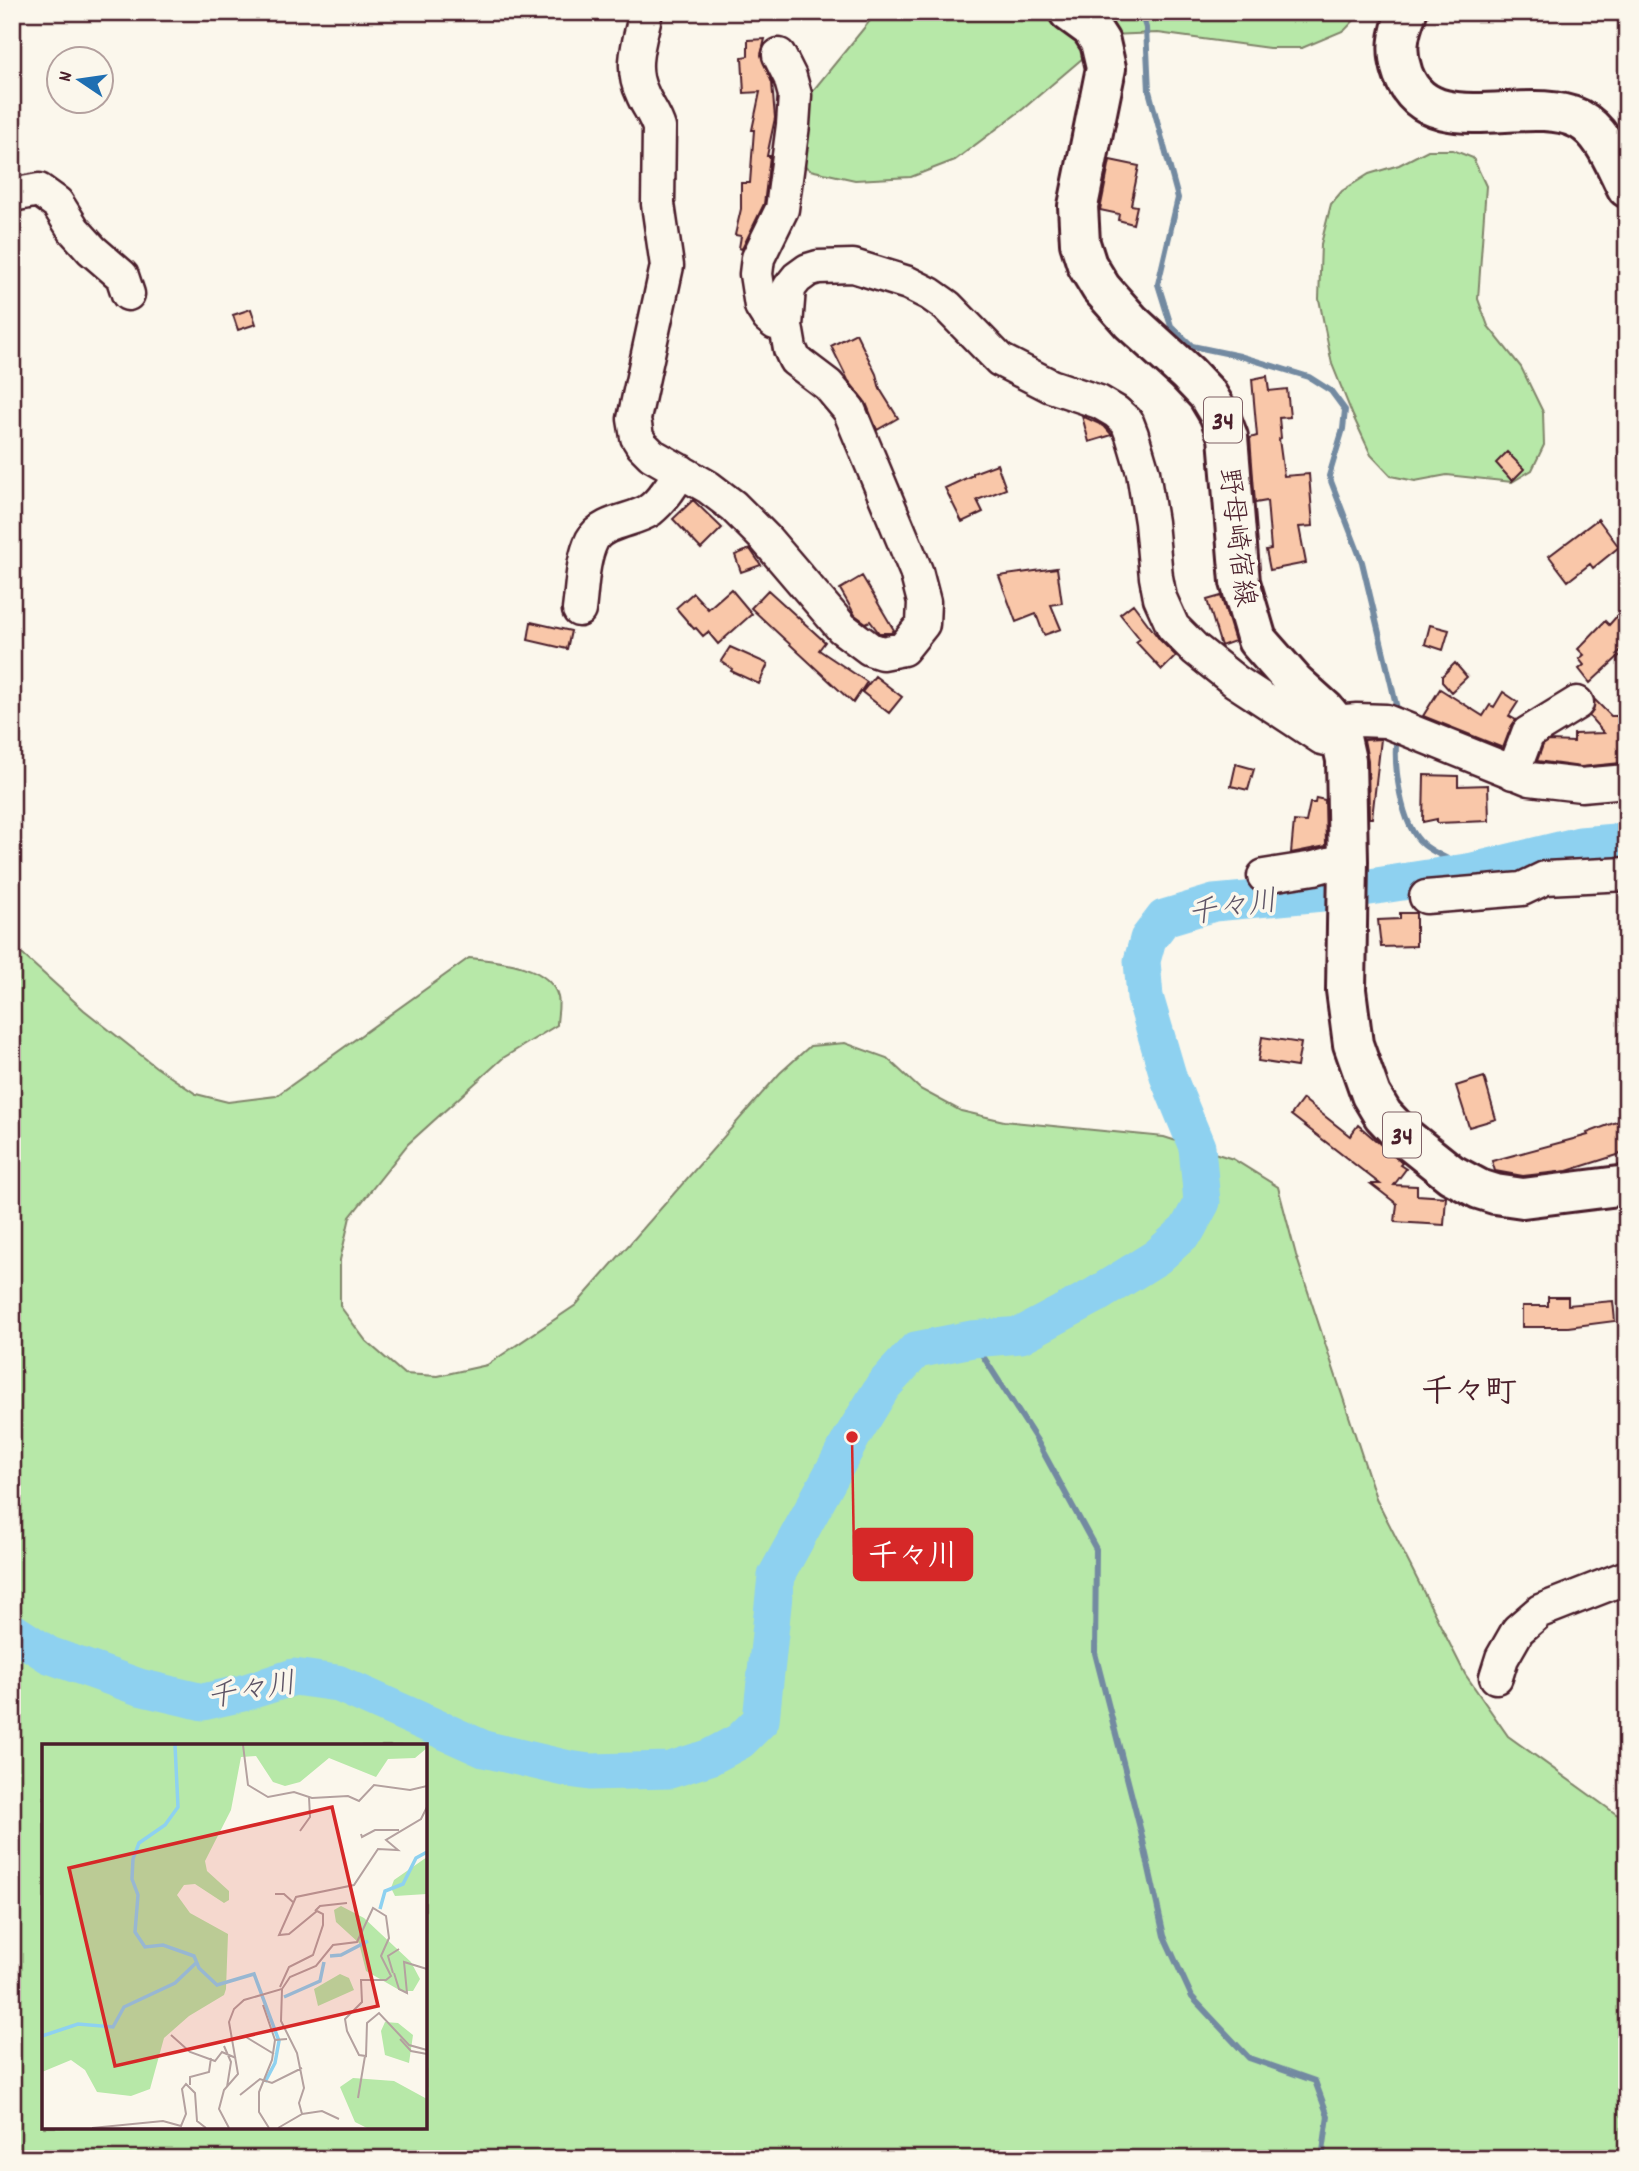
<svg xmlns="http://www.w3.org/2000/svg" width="1639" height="2171" font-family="Dekko,'Klee One',sans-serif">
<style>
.green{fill:#b7e8a8;stroke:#80846a;stroke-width:2;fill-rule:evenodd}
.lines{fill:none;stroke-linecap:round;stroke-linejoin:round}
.stream{stroke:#738aa1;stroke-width:6}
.river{stroke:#8ed1f0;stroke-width:37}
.building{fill:#f9c7a9;stroke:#4a1f2b;stroke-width:2}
.minor-casing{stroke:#4a1f2b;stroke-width:37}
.major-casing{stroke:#4a1f2b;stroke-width:44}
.minor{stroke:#fbf7ec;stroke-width:32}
.major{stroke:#fbf7ec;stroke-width:38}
.labels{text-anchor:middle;stroke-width:7;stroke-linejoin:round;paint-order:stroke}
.shield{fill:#fbf7ec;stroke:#7f6065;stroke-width:2}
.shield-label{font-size:26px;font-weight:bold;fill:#4a1f2b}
.street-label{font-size:28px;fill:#4a1f2b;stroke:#fbf7ec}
.water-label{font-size:30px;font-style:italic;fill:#5e5466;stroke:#fbf7ec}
.quarter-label{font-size:32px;font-weight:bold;fill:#4a1f2b;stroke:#fbf7ec}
.inset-river{fill:none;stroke:#8ed1f0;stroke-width:3.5}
.inset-road{fill:none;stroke:#b4a19f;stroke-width:2}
.view{fill:#d62828;fill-opacity:0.15;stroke:#d62828;stroke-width:3.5}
.inset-edge{fill:none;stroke:#4a1f2b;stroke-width:3.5}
.leader{fill:none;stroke:#d62828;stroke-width:2.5}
.callout-dot{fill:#d62828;stroke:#fbf7ec;stroke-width:2.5}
.callout{fill:#d62828;stroke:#d62828;stroke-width:2.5}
.callout-label{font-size:30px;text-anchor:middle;font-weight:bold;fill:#fff}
</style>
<rect width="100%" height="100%" fill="#fbf7ec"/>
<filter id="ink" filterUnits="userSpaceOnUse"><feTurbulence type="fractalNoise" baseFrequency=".0143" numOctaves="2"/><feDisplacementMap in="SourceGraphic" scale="14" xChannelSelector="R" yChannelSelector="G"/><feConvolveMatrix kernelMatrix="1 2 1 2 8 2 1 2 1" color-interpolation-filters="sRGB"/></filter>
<g filter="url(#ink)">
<path class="green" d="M877,12H1362L1345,30L1302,48H1269L1158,33L1110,35L1023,109L955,160L911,177L855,180L810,170L794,157L793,115Z
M1428,150H1453L1473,158L1486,186L1478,299L1488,326L1521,367L1543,412L1544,445L1532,470L1512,482L1447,475L1415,481L1391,476L1371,455L1353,416L1332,364L1319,299L1321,244L1331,204L1342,191L1369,174L1399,165Z
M12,945L84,1010L156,1067L196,1094L228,1102L276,1096L469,958C497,961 549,964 558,997C560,1005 557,1017 557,1025L503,1058L408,1144L350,1217L340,1260V1306L366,1341L404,1374L438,1376L487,1365L576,1305L780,1073L810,1046L845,1043L887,1058L920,1089L961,1111L1004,1121L1164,1137L1233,1159L1278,1187L1296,1255L1376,1498L1465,1674L1508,1736L1616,1814L1627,1819V2159H12ZM44,1746H425V2127H44Z"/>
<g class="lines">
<path class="stream" d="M1141,12L1146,28L1149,91L1178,198L1158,284L1171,326L1192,346L1240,356L1309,377L1331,391L1345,410L1343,429L1329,476L1362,562L1399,717
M1397,734C1393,763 1400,826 1424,845C1438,856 1458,863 1473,871
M972,1339L1036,1439L1096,1549L1095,1653L1141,1832L1164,1936L1192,1997L1249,2058L1315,2081L1328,2116L1322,2159"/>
<path class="river" d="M12,1631L49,1655L139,1687L203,1702L243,1693L294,1677L337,1683L484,1749L569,1769L590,1772L670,1770L710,1757L740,1741L761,1720L776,1576L852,1437L883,1386L916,1350L972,1339L1021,1335L1096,1295L1157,1257L1187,1230L1202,1202L1197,1147L1169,1079L1145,997L1142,961L1148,939L1164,918L1214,903L1344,891L1473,871L1580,845L1627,841"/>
</g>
<path class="building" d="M765,39L761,55L772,83L775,118L767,156H770L764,204L742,249L739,248L741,236L735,235L741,209V183H750L754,130H752L760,92L744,93L742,57L748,56V40Z
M1110,160L1139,166L1131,205L1137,206L1133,224L1118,220L1119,214L1100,210Z
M251,309L256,324L238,330L233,315Z
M856,333L876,374L880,389L898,418L877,430L866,403L848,380L831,346Z
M1267,376L1269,391L1287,389L1290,417L1279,418L1281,438L1279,439L1284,476L1309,474L1313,526L1299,527L1306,563L1270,570L1266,550L1271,549L1267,501L1255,503L1250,438L1257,436L1252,379Z
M1082,416L1104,426L1112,435L1089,442Z
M1507,452L1524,469L1512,481L1496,463Z
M997,464L1006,489L977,500L983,512L962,522L945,488L973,475V473Z
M693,500L722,528L701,549L673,519Z
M1598,519L1619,547L1593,568L1590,564L1568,581L1549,556Z
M750,549L761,565L741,572L735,555Z
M1057,568L1062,603L1051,605L1061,629L1044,635L1036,614L1016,622L999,576Z
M862,576L894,630L891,633H879L870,621L866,623L855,615L840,589Z
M731,589L752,614L718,644L708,632L703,636L696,628L694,629L676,608L693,593L708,609Z
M768,590L825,642L819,650L867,682L853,703L751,608Z
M1221,596L1235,641L1221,646L1207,600Z
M1133,604L1160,640L1176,656L1162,670L1136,642L1140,639L1120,614Z
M1617,616L1627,625V644L1617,654L1619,656L1590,683L1579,669L1584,665L1579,659L1584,655L1578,649L1605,621L1609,625Z
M531,622L571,631L567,649L528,640Z
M1430,625L1449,630L1443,650L1425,644Z
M730,647L768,664L759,684L731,671L732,669L721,661Z
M1455,663L1467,677L1451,692L1442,682V676Z
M875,676L902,697L889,713L862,692Z
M1440,689L1483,716L1490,705L1494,707L1503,692L1518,702L1509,716L1516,720L1511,727L1503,748L1423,716Z
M1594,699L1611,716H1627V758H1620L1621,763L1581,767L1537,761L1543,745L1549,741L1574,742V734L1604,733L1589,716L1593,711Z
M1381,739L1372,818H1369L1368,760L1364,740Z
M1236,764L1254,769L1248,790L1231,786Z
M1424,775L1458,776V786L1488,785L1489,821L1437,823V819L1423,822Z
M1316,798L1325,800L1326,846L1291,853L1294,821L1306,822L1310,803H1315Z
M1400,913H1416V946L1381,947L1378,920L1400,919Z
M1262,1037L1301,1043L1297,1067L1258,1061Z
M1484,1077L1496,1119L1469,1127L1456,1086Z
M1303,1099L1350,1136L1358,1125L1402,1163L1400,1165L1406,1169L1394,1185L1417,1186V1195L1446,1197L1444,1225L1395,1222L1397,1204L1371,1184H1380L1291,1115Z
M1627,1118V1152L1567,1171L1523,1176L1495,1171L1492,1161L1588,1135L1587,1133Z
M1548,1297H1568V1305L1613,1301L1615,1321L1568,1327H1522V1306H1548Z"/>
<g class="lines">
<defs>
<path id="minor" d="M646,12C640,40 629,67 642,93C647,106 655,114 659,128L658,204L667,266L634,419L637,437L642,445L652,455L708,487L733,506L765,538L842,628L870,649L882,653L903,649L923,624L924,602L916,571L849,410L828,385L795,360L790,349L786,326L789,288L797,278L808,270L818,267L853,266L908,283L930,294L947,306L1000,360L1051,386L1099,402L1116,412L1127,422L1132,435L1143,472L1151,522L1156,577L1160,598L1173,627L1195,649L1235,681L1322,738L1342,742
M779,55L790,77L795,95L793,125L782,209L758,258L756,274L761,306L768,317L775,323L786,326
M12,195L39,190L57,203L74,230L92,250L122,276L128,294
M579,610C582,588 582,560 592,540C602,521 634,521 650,510C663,500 672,485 681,471
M1335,722L1357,720L1386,721L1530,779L1581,785L1627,781
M1513,773L1528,733L1577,703
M1264,876L1314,868L1348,859
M1426,897L1522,889L1545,878L1627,874
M1496,1677L1502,1658L1518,1630L1540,1611L1627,1577"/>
<path id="major" d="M1069,12L1091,28L1100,42L1106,68L1078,206L1080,243L1087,265L1101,288L1131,322L1187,373L1207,394L1219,414L1228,437L1240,582L1257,640L1294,682L1325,710L1335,722L1342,742L1346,760L1348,861L1346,990L1353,1044L1371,1095L1383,1115L1401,1134L1451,1174L1479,1189L1495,1194L1523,1198L1627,1185
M1407,12C1398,34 1395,52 1403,74C1430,144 1527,93 1579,119C1604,132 1615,165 1627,188"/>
</defs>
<use href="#minor" class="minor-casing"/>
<use href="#major" class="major-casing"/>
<use href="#minor" class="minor"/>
<use href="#major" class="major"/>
</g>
</g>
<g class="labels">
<g class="shield">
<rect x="1204" y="397.5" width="38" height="45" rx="5"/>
<rect x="1383" y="1112.5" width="38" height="45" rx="5"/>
</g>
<g class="shield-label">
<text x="1223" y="429">34</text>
<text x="1402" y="1144">34</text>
</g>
<g class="street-label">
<text transform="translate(1239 537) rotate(83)" y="10">野母崎宿線</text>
</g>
<g class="water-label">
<text transform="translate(1232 906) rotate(-9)" y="10">千々川</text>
<text transform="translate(251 1689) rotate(-10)" y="10">千々川</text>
</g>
<g class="quarter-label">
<text x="1469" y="1401">千々町</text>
</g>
</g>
<g transform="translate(42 1744)">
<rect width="385" height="385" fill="#fbf7ec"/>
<path d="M0,1H385V4L373,14L346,15L334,33L287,14L258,38L243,42L231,38L214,12L199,13L189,66L163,117L165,127L187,147V156L182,159L153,140L142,141L135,151L148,169L186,190L184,245L182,251L147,272L122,294L108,345L89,352L55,348L43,326L29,316L0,328ZM385,113V150L353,152L349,144L352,136ZM299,162L322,174L369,218L378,235L371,247H359L324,227L317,199L294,178L292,166ZM298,230L307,234L312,246L276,262L272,245ZM343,278L356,279L371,291L367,319L343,311L339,287ZM311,334L352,337L385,355V384H325L313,378L298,343Z" fill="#b7e8a8"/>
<path class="inset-river" d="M133,1L136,63L123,81L97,99L91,115L90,135L96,151L93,188L103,203L121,201L152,212L157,224L175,241L212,230L237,297L233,319L223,338M338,165L343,147L361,140L374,114L385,108M288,212L299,211L326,197M242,253L278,237L282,218M0,292L36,280L71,283L82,263L133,239L155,218"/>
<path class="inset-road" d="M201,1L206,41L226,53L252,48L270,54L306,52L317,57L332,41L368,46L385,42M258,87L268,73L267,53M319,90L320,93L333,86H357M233,150H242L252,159M273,167L278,162L305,159M351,229L346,212L357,205M352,229L357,245L365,249L362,218L385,225M238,243L247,223L271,211L281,181V170L275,167L247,190L237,191L254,153L312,141L336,105L356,106L344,96L379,75L385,63M221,261L233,296M129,291L148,308L173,317L180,308L194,314M204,293L232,310M358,295L369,307L385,310M182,302L189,318L185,343M148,341V333L167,328L169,314M198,351L218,335L230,339L260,324M316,354L323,312M260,370L280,367L297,375M50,384L121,377L139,382L144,370L140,345L144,340L153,349L155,377L164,384M187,384L177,365L182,346L196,330L187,278L192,265L202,256L240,245L248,233L274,222L291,201L315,198L331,164L344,172L347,194L339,212L349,232L344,236H319L320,258L303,275L305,287L317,311L324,312L325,279L337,269L367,301L385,306M227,384L217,368V348L230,316L233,296L245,295M236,384L260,370L257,359L262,344L255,309L239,277L240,245"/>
<path class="view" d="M290,63L336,262L73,322L27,124Z"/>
<rect width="385" height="385" class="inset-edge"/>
</g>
<path class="leader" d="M852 1437L854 1555"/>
<circle class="callout-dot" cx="852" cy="1437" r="7"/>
<rect class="callout" x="854" y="1529" width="118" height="51" rx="7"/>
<g class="callout-label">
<text x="913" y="1565">千々川</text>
</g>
<rect width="1639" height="2171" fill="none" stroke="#fbf7ec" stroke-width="42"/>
<rect x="21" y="21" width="1597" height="2129" fill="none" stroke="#4a1f2b" stroke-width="2.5" filter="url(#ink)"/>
<g transform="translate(80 80) rotate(283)"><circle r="33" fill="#fbf7ec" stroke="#b4a19f" stroke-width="2"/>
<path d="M0-5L12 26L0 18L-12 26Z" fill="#1f6fb2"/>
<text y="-10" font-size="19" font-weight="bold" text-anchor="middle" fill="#4a1f2b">N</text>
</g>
</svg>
